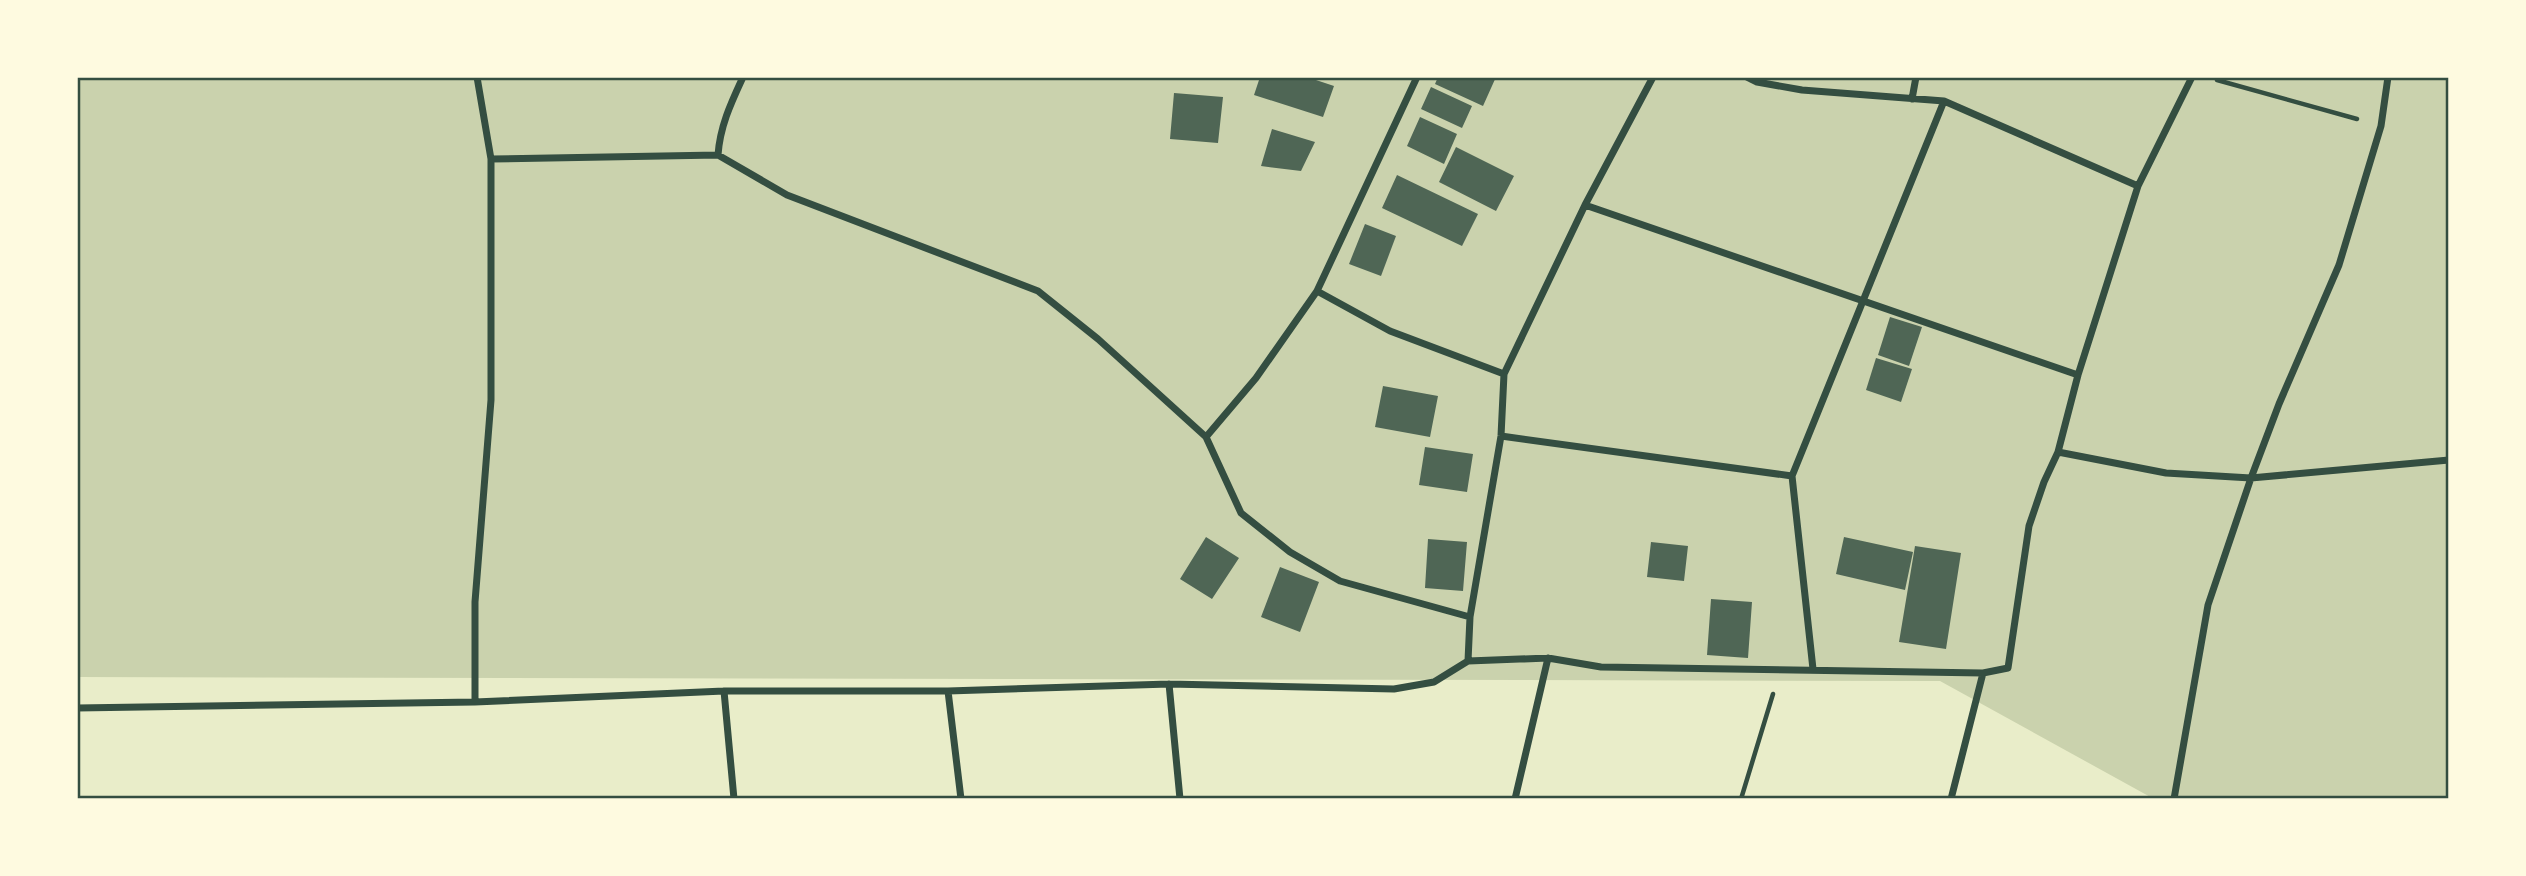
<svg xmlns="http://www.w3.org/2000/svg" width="2526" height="876" font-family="'Libre Baskerville',serif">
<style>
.green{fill:#cad2ad}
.building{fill:#4f6655}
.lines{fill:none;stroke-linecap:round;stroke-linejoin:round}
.path{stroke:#344e41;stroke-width:4.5}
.minor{stroke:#344e41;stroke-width:7}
.neatline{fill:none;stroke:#344e41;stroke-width:2.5}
</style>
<rect width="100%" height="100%" fill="#e9edc9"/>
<path class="green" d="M77,77H2449V799H2154L1940,681L77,677Z"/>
<path class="building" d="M1260,77H1307L1334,86L1323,117L1254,95Z
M1438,77H1496L1483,106L1435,84Z
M1431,87L1472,106L1462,128L1421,109Z
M1174,93L1223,97L1218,143L1170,139Z
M1420,117L1457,134L1444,164L1407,146Z
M1272,129L1315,142L1301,171L1261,166Z
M1456,147L1514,176L1496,211L1439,182Z
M1397,175L1478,214L1462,246L1382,208Z
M1365,224L1396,236L1381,276L1349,264Z
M1890,317L1922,327L1909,366L1878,355Z
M1876,358L1912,369L1901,402L1866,390Z
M1383,386L1438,396L1430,437L1375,427Z
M1425,447L1473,454L1467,492L1419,485Z
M1206,537L1239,558L1212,599L1180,579Z
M1844,537L1913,552L1905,590L1836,574Z
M1428,539L1467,542L1463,591L1425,588Z
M1651,542L1688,546L1684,581L1647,577Z
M1915,546L1961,553L1946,649L1899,642Z
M1280,567L1319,582L1300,632L1261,617Z
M1711,599L1752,602L1748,658L1707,655Z"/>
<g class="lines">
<path class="path" d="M2217,80L2357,119
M1741,799L1773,694"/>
<path class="minor" d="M1747,77L1757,82L1802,90L1944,101L2138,186
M1912,99L1916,77
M718,155C720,126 731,103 743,77
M491,159L718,155L787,195L1038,291L1098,339L1206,437L1241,513L1290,552L1340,581L1470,617
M1585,205L2078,375
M1317,291L1390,331L1504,374
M1501,436L1792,476
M1206,437L1256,378L1317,291L1417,77
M2058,452L2166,473L2251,478L2449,460
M1468,661L1470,617L1501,436L1504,374L1585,205L1653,77
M1813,669L1792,476L1944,101
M1169,684L1180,799
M724,691L734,799
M948,691L961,799
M475,702V602L491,400V159L477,77
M77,708L475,702L724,691H948L1169,684L1394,689L1434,682L1468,661L1548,658L1601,667L1983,673L2008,668L2029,526L2044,482L2058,452L2078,375L2138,186L2192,77
M1515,799L1548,658
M1951,799L1983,673
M2174,799L2208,605L2251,478L2279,404L2339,265L2381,126L2388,77"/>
</g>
<rect width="2526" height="876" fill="none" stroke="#fefae0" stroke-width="158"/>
<rect x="79" y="79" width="2368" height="718" class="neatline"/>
</svg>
